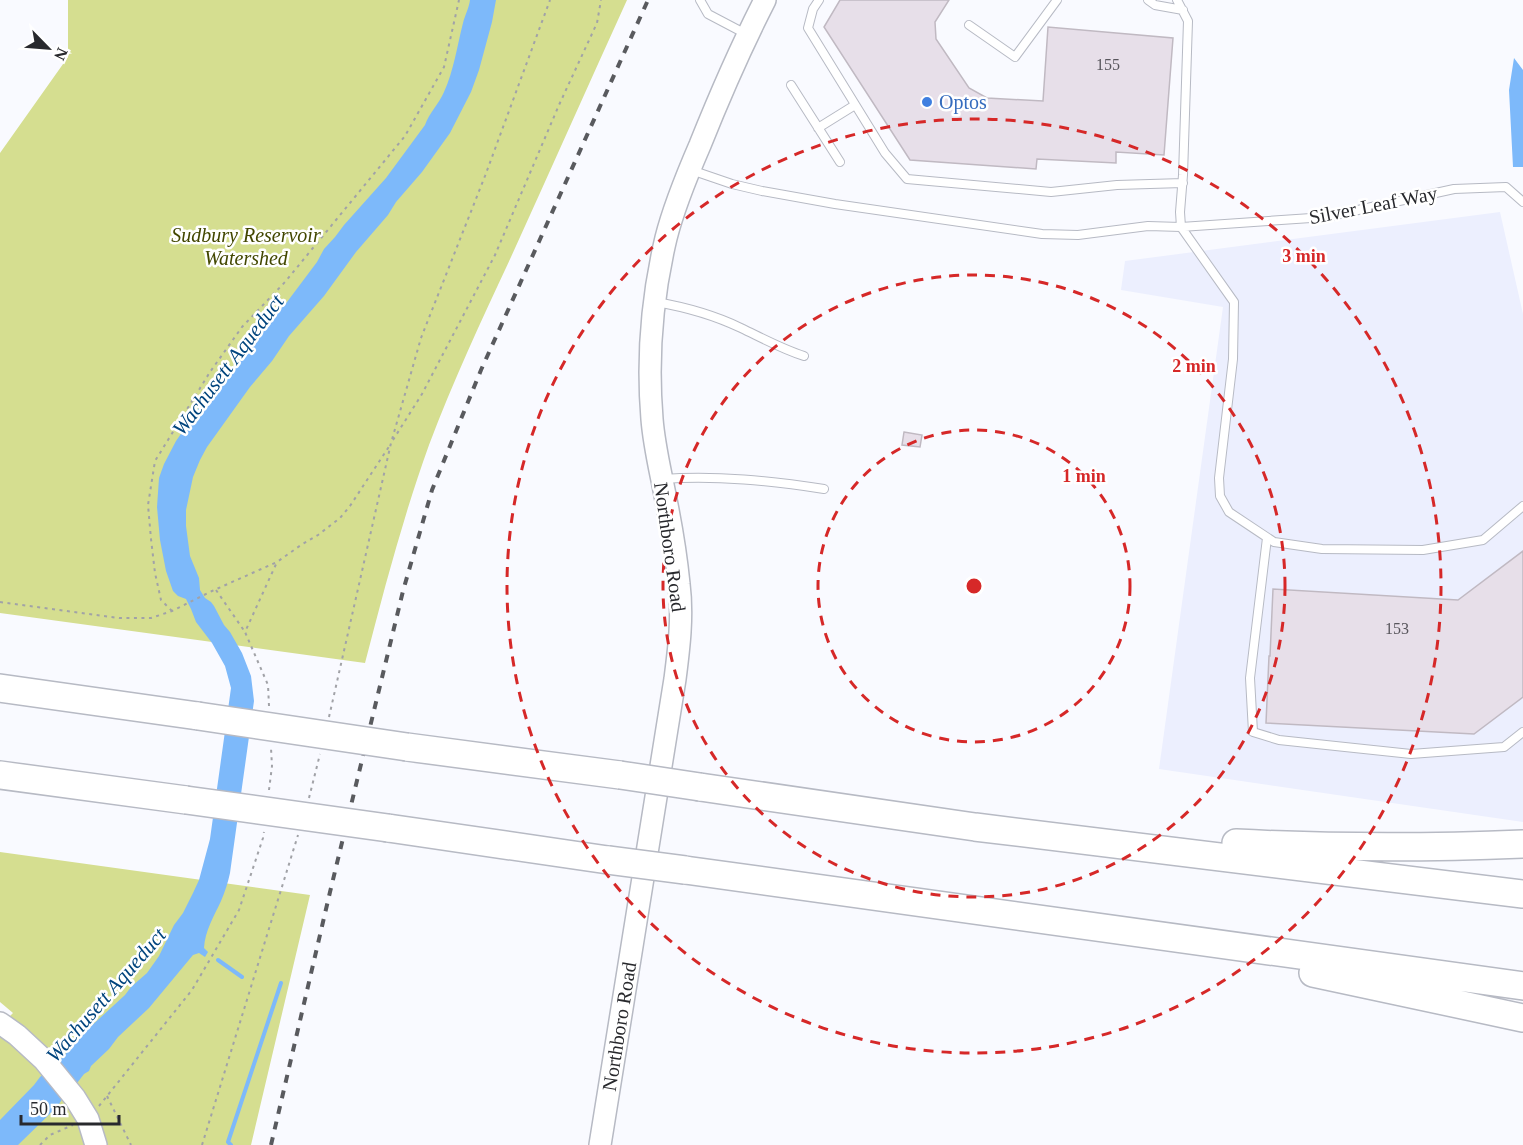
<svg xmlns="http://www.w3.org/2000/svg" width="1523" height="1145" font-family="Georgia,serif">
<style>
.built{fill:#eceffe}
.green{fill:#d5de90}
.water{fill:#7db9fa}
.lines{fill:none;stroke-linecap:round;stroke-linejoin:round}
.stream{stroke:#7db9fa;stroke-width:4}
.building{fill:#e7dfe9;stroke:#c0b9c2;stroke-width:1.5}
.service-casing{stroke:#b7bac4;stroke-width:10}
.secondary-casing{stroke:#b7bac4;stroke-width:24}
.motorway-casing{stroke:#b7bac4;stroke-width:30}
.path{stroke:#a1a2a7;stroke-width:2;stroke-dasharray:3 4.5;stroke-linecap:butt}
.service{stroke:#fff;stroke-width:8}
.secondary{stroke:#fff;stroke-width:21}
.motorway{stroke:#fff;stroke-width:27}
.rail{stroke:#595a5e;stroke-width:4;stroke-dasharray:8 8;stroke-linecap:butt}
.motorway-bridge-casing{stroke:#b7bac4;stroke-width:30;stroke-linecap:butt}
.motorway-bridge{stroke:#fff;stroke-width:27}
.ring{fill:none;stroke:#d62828;stroke-width:3;stroke-dasharray:10 8}
.shop-dot{fill:#3f7fe0;stroke:#fff;stroke-width:2}
.labels{text-anchor:middle;stroke-width:5;stroke-linejoin:round;paint-order:stroke}
.number-label{font-size:16px;fill:#58565c}
.shop-label{font-size:20px;fill:#366cbe;stroke:#fff;text-anchor:start}
.street-label{font-size:20px;fill:#28292d;stroke:#fff}
.park-label{font-size:20px;font-style:italic;fill:#424700;stroke:#fff}
.water-label{font-size:21px;font-style:italic;fill:#00447d;stroke:#fff}
.centre{fill:#d62828;stroke:#fff;stroke-width:3}
.ring-label{font-size:18px;text-anchor:middle;font-weight:bold;fill:#d62828;stroke:#fff;stroke-width:5;stroke-linejoin:round;paint-order:stroke}
</style>
<rect width="100%" height="100%" fill="#f9faff"/>
<path class="built" d="M1500,212L1523,314V822L1159,769L1223,307L1121,290L1125,261Z"/>
<path class="green" d="M68,0H627C588,86 550,171 511,257C482,319 453,381 429,445C403,517 384,590 365,663L0,613V153L68,57Z
M0,852L310,895L251,1145H0V1026L13,1013L0,1002Z"/>
<path class="water" d="M470,0H496L492,22L479,70L471,92L450,133L422,172L396,202L388,215L356,252L324,296L289,336L272,361L250,387L207,447L200,460L193,477L186,510V526L190,556L199,578L200,590L205,598L211,602L214,606L224,625L230,632L242,653L251,676L254,701L230,873C228,882 225,892 221,901C214,916 205,931 204,948L208,952L205,957L199,953L193,955L149,1008L118,1037L109,1049L91,1066L89,1071L84,1074L71,1091L63,1098L57,1107L18,1145H0V1120L34,1085L40,1077L57,1063L88,1029L125,995L131,987L147,973L159,956L174,925L183,913L193,893L199,880L210,839L231,688L225,666L212,643L196,622L191,609L186,599L178,596L173,591L166,571L160,540L157,507L159,478L164,464L176,441L207,396L249,351L276,313L287,302L317,262L324,249L335,237L344,225L386,178L425,125C429,113 439,104 444,92C454,70 457,46 463,23C465,15 469,8 470,0Z
M1514,58L1523,70V167H1513L1509,90Z"/>
<g class="lines">
<path class="stream" d="M218,960L242,977
M231,1145L228,1142L281,983"/>
</g>
<path class="building" d="M840,0H949L935,22L936,39L969,88L987,98L1043,101L1048,27L1173,38L1164,155L1116,152V163L1037,159L1036,169L910,160L824,27Z
M904,432L922,435L920,447L902,445Z
M1523,551V697L1474,734L1266,723L1269,656H1270L1273,589L1458,600Z"/>
<g class="lines">
<defs>
<path id="service" d="M700,0L708,14L746,34
M819,0L813,9L808,28L885,153L907,179L1051,192L1117,185L1183,183
M1148,0L1155,5L1183,10
M1177,0L1188,21L1183,175L1180,212L1181,227L1234,302L1233,359L1219,478L1220,496L1229,512L1274,542L1322,549L1423,550L1483,540L1523,506
M969,25L1015,57L1057,0
M791,85L840,162
M818,128L855,105
M691,170L732,184L762,191L835,204L1042,234L1078,235L1148,226L1181,227L1326,217L1454,189L1506,187L1523,202
M656,302C685,307 714,315 741,328C762,338 782,349 804,356
M663,479C717,475 771,481 824,489
M1267,538L1250,678L1253,732L1279,740L1411,754L1504,747L1523,732"/>
<g id="secondary">
<path d="M0,1023L17,1035L44,1060L75,1098L88,1119L96,1145"/>
<path id="s1" d="M600,1145L675,679C679,648 683,616 679,584C676,554 671,524 665,495C660,469 654,445 652,419C647,359 652,297 666,238C674,206 687,175 700,145C720,95 741,47 765,0"/>
</g>
<path id="motorway" d="M0,688L198,716
M407,747L620,775
M0,775L186,800
M700,787L975,827L1523,894
M388,828L608,860
M1236,843C1332,848 1427,848 1523,844
M685,870L1523,986
M1313,973L1523,1018"/>
</defs>
<use href="#service" class="service-casing"/>
<use href="#secondary" class="secondary-casing"/>
<use href="#motorway" class="motorway-casing"/>
<path class="path" d="M393,440L422,394L495,255L559,105L597,23L601,0
M216,590L245,632
M0,602L119,618H151L172,611L212,591L277,562L301,545L318,535L340,518L350,506L390,445
M172,611L161,600L155,573L151,539L148,505L155,461L210,372L242,327L285,282L405,136L444,67L459,0
M269,706L268,685L245,632L277,562
M329,717L391,443L421,338L485,176L550,0
M269,790L272,766L271,748
M309,798L320,754
M107,1096L131,1145
M99,1106L192,990L239,910L263,838L264,832
M40,1145L50,1135L73,1125
M202,1145L298,835"/>
<use href="#service" class="service"/>
<use href="#secondary" class="secondary"/>
<use href="#motorway" class="motorway"/>
<path class="rail" d="M271,1145L330,892L403,591L432,490L481,370L648,0"/>
<defs>
<path id="motorway-bridge" d="M198,716L407,747
M620,775L700,787
M186,800L388,828
M608,860L685,870"/>
</defs>
<use href="#motorway-bridge" class="motorway-bridge-casing"/>
<use href="#motorway-bridge" class="motorway-bridge"/>
</g>
<g class="ring">
<circle cx="974" cy="586" r="156"/>
<circle cx="974" cy="586" r="311"/>
<circle cx="974" cy="586" r="467"/>
</g>
<circle class="shop-dot" cx="927" cy="102" r="6"/>
<g class="labels">
<g class="number-label">
<text x="1108" y="70">155</text>
<text x="1397" y="634">153</text>
</g>
<g class="shop-label">
<text x="939" y="109">Optos</text>
</g>
<g class="street-label">
<text transform="translate(1373 205) rotate(-11)" y="7">Silver Leaf Way</text>
<text transform="translate(670 547) rotate(82)" y="7">Northboro Road</text>
<text dy="7" stroke="none"><textPath href="#s1" startOffset="120">Northboro Road</textPath></text>
</g>
<g class="park-label">
<text x="246" y="242">Sudbury Reservoir<tspan x="246" dy="23">Watershed</tspan></text>
</g>
<g class="water-label">
<text transform="translate(228 365) rotate(-53)" y="7">Wachusett Aqueduct</text>
<text transform="translate(106 995) rotate(-49)" y="7">Wachusett Aqueduct</text>
</g>
</g>
<circle cx="974" cy="586" r="9" class="centre"/>
<g class="ring-label">
<text x="1304" y="262">3 min</text>
<text x="1194" y="372">2 min</text>
<text x="1084" y="482">1 min</text>
</g>
<g transform="translate(48 48) rotate(115)" stroke="#ffffff" stroke-width="4.5" paint-order="stroke">
<path d="M0-4.5L10 22L0 15L-10 22Z" fill="#28292d"/>
<text y="-9" font-size="16" font-weight="bold" text-anchor="middle" fill="#28292d">N</text>
</g>
<path d="M21 1115v9h98v-9" fill="none" stroke="#28292d" stroke-width="3"/>
<text x="30" y="1115" font-size="18" fill="#28292d" stroke="#ffffff" stroke-width="4.5" paint-order="stroke">50 m</text>
</svg>
